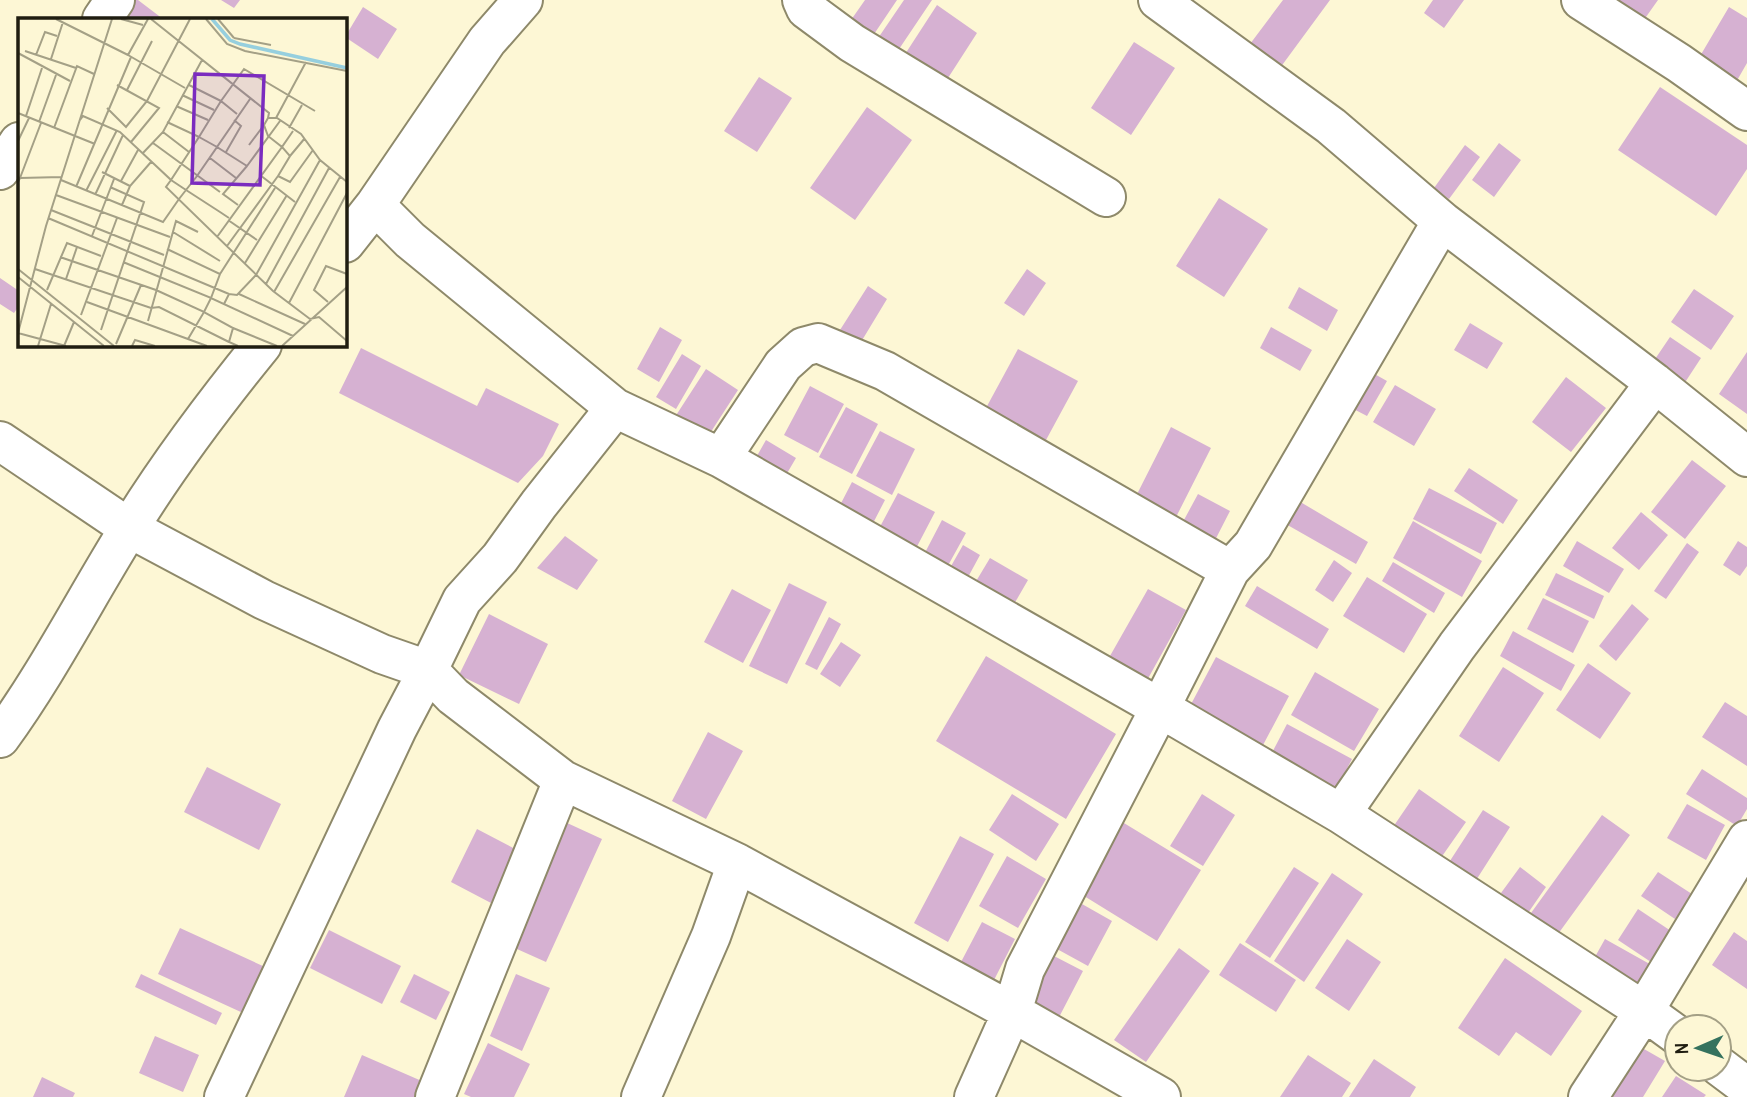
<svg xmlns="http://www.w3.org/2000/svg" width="1747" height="1097" font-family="'Archivo Narrow',sans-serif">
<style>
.building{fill:#d6b1d2}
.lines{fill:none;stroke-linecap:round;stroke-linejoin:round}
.minor-casing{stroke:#8e896a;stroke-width:42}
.minor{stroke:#fff;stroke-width:38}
.inset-river{fill:none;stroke:#96cfde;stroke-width:3.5}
.inset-road{fill:none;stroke:#a4a086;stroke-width:2}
.view{fill:#7b2cbf;fill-opacity:0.15;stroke:#7b2cbf;stroke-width:3.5}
.inset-edge{fill:none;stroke:#1f1d10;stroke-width:3.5}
</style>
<rect width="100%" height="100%" fill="#fdf7d5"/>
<path class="building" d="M128,0H138L163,19H113Z
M221,0H240L234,8Z
M865,0H897L866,46L844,30Z
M904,0H932L891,61L872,47Z
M1283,0H1330L1280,68L1250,44Z
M1433,0H1464L1444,28L1424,13Z
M1608,0H1658L1641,24Z
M937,5L977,33L939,92L898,65Z
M363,7L397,29L378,59L345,37Z
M1729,7L1747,18V63L1731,91L1693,68Z
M1134,42L1175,68L1131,135L1091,108Z
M759,77L792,98L757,152L724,131Z
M1660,87L1747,145V169L1716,216L1618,150Z
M867,107L912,140L855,220L810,188Z
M1499,143L1521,160L1494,197L1472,180Z
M1465,145L1480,157L1449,199L1434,188Z
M1219,198L1268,229L1224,297L1176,266Z
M1027,269L1046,283L1024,316L1004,303Z
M0,278L19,291V306L14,313L0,304Z
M868,286L887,299L861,342L840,330Z
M1299,287L1338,310L1327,331L1288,308Z
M1694,289L1734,316L1711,350L1671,322Z
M1470,323L1503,343L1487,369L1454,350Z
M660,327L682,340L659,382L637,369Z
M1271,327L1312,350L1300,371L1260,348Z
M1670,337L1701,358L1680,390L1649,368Z
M361,348L477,406L486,388L559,424L543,456L518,483L339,393Z
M1018,349L1078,381L1046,440L986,408Z
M1747,352V414L1719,394Z
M682,354L701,366L676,409L656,397Z
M1362,367L1387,381L1367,416L1342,403Z
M706,369L738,390L705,441L673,420Z
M1566,377L1606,408L1571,452L1532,422Z
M1395,385L1436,409L1414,446L1373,422Z
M810,386L844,404L818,453L784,435Z
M846,407L878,424L852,474L819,457Z
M1171,427L1211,448L1170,529L1130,508Z
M880,431L915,449L892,495L856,476Z
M766,440L796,458L779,487L749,470Z
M1692,460L1726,486L1685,539L1651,512Z
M1469,468L1518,500L1503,524L1454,491Z
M852,482L885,500L870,529L837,511Z
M1429,488L1497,523L1481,554L1413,519Z
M898,493L935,512L911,558L874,538Z
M1198,494L1230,511L1211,548L1178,531Z
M1297,500L1368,542L1356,564L1284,523Z
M1641,512L1668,535L1639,570L1612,548Z
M942,520L966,533L940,580L917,568Z
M1413,521L1482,561L1462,597L1393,558Z
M565,536L598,560L577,590L537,568Z
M1577,541L1624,569L1609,593L1563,566Z
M1738,541L1747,547V566L1740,576L1723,565Z
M1687,543L1699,552L1666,599L1654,591Z
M963,545L980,555L960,592L942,582Z
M990,558L1028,580L1010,611L972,588Z
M1334,560L1352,573L1333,602L1315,590Z
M1393,562L1445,593L1434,613L1382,581Z
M1556,573L1604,596L1594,619L1545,595Z
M1367,577L1427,614L1404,653L1343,616Z
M789,583L827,602L787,684L749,666Z
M1257,586L1329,629L1317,649L1245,606Z
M732,589L771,610L743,663L704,642Z
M1148,589L1186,610L1145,684L1106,663Z
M1543,598L1589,621L1573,653L1527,629Z
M1632,604L1649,619L1616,661L1599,646Z
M489,614L548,644L519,704L459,675Z
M829,617L841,624L817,670L805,664Z
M1513,631L1575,665L1561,691L1500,656Z
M841,642L861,655L840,687L820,674Z
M986,656L1116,734L1066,819L936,741Z
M1216,657L1289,696L1262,747L1189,708Z
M1588,663L1631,693L1600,739L1556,710Z
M1503,667L1544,693L1499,762L1459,736Z
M1315,672L1379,709L1354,751L1291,715Z
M1725,702L1747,716V766L1702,737Z
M1287,724L1352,759L1329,803L1264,768Z
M708,732L743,751L706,819L672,801Z
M207,767L281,804L259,850L184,812Z
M1702,769L1747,798V809L1737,826L1686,794Z
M1419,789L1466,822L1438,862L1391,830Z
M1012,794L1059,824L1036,861L989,830Z
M1202,794L1235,815L1203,866L1170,846Z
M1687,804L1725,825L1706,860L1667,838Z
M1483,810L1510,827L1473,885L1446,867Z
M1602,815L1630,835L1558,934L1531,913Z
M1119,820L1201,870L1157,941L1076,891Z
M565,822L602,839L546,962L508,945Z
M477,829L517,850L491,903L451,882Z
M960,836L994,854L948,942L914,923Z
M1007,856L1046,879L1018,928L979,906Z
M1294,867L1319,883L1270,958L1245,942Z
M1520,867L1546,887L1528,913L1501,893Z
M1658,872L1692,894L1675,919L1641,896Z
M1332,873L1363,894L1304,982L1274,961Z
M1082,904L1112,921L1088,966L1057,949Z
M1638,909L1674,933L1654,964L1618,940Z
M982,922L1015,939L994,980L961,962Z
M180,928L265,967L243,1013L158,974Z
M329,930L401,966L382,1004L310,968Z
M1734,932L1747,941V989L1712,965Z
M1347,939L1381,962L1349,1011L1315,988Z
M1605,939L1655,967L1640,993L1591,964Z
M1240,943L1296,980L1276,1012L1219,975Z
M1179,948L1210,971L1146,1062L1114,1040Z
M1054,956L1083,971L1056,1023L1027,1008Z
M1505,958L1582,1011L1551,1056L1516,1032L1499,1056L1458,1028Z
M141,974L222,1013L216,1025L135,987Z
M414,974L450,992L436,1020L400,1002Z
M516,974L550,988L522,1051L490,1036Z
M155,1036L199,1055L183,1092L139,1073Z
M1630,1041L1665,1061L1643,1097H1597Z
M488,1043L530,1064L514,1097H471L464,1094Z
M362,1055L424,1082L418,1097H344Z
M1308,1055L1351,1083L1342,1097H1280Z
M1374,1059L1416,1087L1410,1097H1349Z
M1676,1076L1706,1095L1704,1097H1662Z
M42,1077L75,1093L73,1097H33Z"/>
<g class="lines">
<defs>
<path id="minor" d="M802,0L806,9L852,43L1106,197
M1581,0L1679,63L1747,111
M102,19L115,0
M0,170L19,142
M375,205L410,240L615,408L721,458L1160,708L1230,570L1253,545L1442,221L1331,126L1158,0
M1442,221L1655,383L1747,457
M345,243L375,205L487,41L523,0
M0,441L129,528L264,600L382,654L428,670L462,600L500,558L539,504L615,408
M721,458L783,365L803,347L818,343L885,371L1230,570
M0,738C48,672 85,599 128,530C168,465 214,404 262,345
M1341,814L1457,646L1655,383
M1719,1066L1747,1087
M224,1097L397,729L428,670L453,696L563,780L737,863L1012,1012L974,1097
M435,1097L563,780
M641,1097L711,936L737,863
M1161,1097L1012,1012L1025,969L1160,708L1341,814L1644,1011L1677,1035
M1588,1097L1644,1011L1747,840"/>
</defs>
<use href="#minor" class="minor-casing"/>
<use href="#minor" class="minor"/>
</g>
<g transform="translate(18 18)">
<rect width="329" height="329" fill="#fdf7d5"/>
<path class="inset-river" d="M194,1L212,22L222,26L329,50"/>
<path class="inset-road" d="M38,1L110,37M103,1L125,7M130,1L110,37L167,70M133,1L251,95L250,100M188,1L209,26L227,33L329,53M200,1L216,20M216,20L253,27M7,33L58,50M0,35L52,63M18,37L27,14L39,18M33,41L45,4M99,67L141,90L113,124M109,72L134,23M164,77L196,92M232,81L199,129L229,148L262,103M158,88L190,102M89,90L108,109L129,83L172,1M0,95L77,126M219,96L203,83L226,51L297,93M8,98L24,50M258,100L288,44M62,102L65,98L102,114L153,162L148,169L255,273L292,301L301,299L329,323M21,104L38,57M149,104L181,119L203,83L171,67M36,110L59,48L76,56M271,110L284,87M275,113L264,129L272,138L260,158L272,164L295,132M145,114L171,134M0,123L11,100M135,125L202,174M231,127L246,107M208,134L223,108L216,102M124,136L145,114L184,42M272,138L287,120M192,140L218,160M84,154L112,168M242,157L277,184M2,160L23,105M43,162L145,204L161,181L168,172L179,158L199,129L181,119L153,162L168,172L202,194L211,200M103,163L120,132M0,164L2,160L44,159M58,169L113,39M68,173L99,112M38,177L152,219M77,177L105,117M104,187L112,168L133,144M220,187L205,176L229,148M33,192L146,237M30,200L211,276M210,202L239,222M155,214L202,243M74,218L96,161M199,219L264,129L250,118L246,107L250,100H259L283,116L302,142L329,164M209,228L260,158M42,239L138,272L186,294L193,280L275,318M105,244L193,280L202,256L149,231M227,245L269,177M0,251L96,328M17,251L133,290L141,289L211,324M202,256L257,170M0,259L86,328M48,261L59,229M248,266L311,150M29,272L49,225L83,238M256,274L322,159M221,276L287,306M69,284L189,328M310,284L296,272L308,248L329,256M271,285L329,175M206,286L211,276L219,277L238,257L302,142M63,297L99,200M130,303L158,203L180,214M215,310L259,328M83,312L126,184L92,169M0,315L48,328M0,315L28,208L94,1M170,321L186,294L215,310L211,324L220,328M98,326L123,267M20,328L33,286M46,328L56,304M114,328L117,322L137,328M264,328L329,269"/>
<path class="view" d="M177,56L246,58L242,167L174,165Z"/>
<rect width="329" height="329" class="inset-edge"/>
</g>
<g transform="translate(1698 1048) rotate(268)"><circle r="33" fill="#fdf7d5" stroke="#a4a086" stroke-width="2"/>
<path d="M0-5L12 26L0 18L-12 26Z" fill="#35725e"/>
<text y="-10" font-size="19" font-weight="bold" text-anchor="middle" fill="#1f1d10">N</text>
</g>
</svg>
